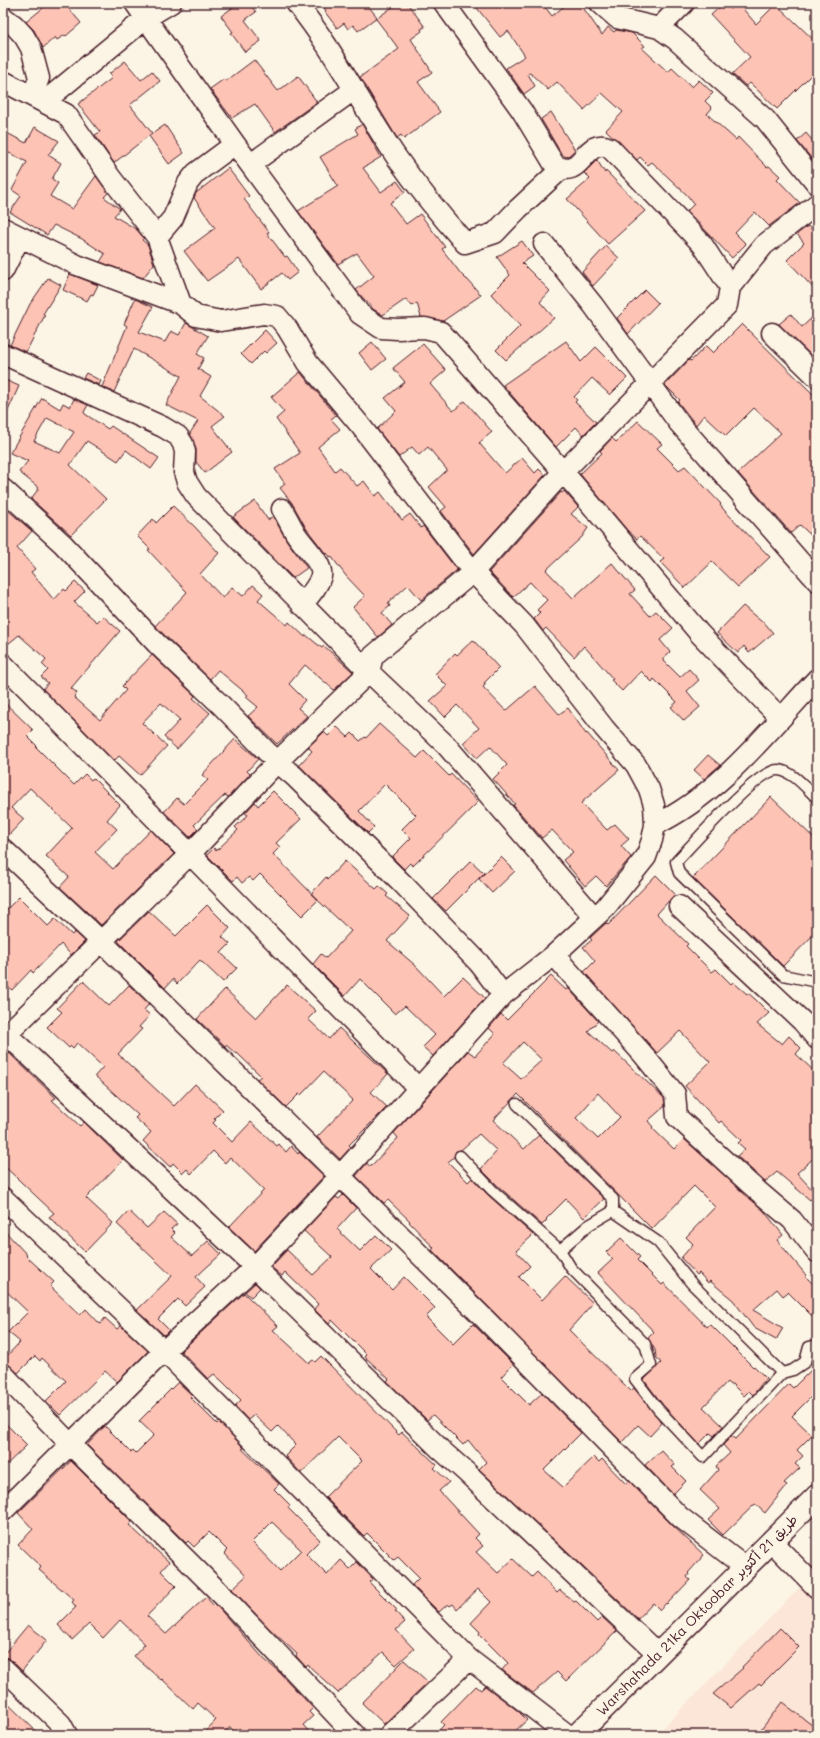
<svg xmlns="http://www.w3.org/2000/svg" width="820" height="1738" font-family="Mali,'Playpen Sans Arabic',sans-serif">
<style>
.built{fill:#fce6d7}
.building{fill:#fdc3b5;stroke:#4a1f2b;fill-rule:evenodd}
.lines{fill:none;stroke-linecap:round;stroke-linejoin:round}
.lane-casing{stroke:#4a1f2b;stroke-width:13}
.street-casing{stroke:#4a1f2b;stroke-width:23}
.primary-casing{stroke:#4a1f2b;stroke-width:25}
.lane{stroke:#fcf5e5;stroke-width:10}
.street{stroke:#fcf5e5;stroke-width:20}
.primary{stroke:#fcf5e5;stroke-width:22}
.labels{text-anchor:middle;stroke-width:3;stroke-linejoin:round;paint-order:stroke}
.street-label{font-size:14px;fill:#4a1f2b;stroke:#fcf5e5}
</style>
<rect width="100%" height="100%" fill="#fcf5e5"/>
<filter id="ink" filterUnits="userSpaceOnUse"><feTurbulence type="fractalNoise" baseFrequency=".025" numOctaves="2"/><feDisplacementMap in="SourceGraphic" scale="8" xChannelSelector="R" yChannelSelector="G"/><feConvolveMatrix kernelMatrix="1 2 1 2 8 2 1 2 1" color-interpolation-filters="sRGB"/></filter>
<g filter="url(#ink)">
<path class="built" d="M802,1585L817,1601V1735H656Z"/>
<path class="building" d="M49,3H64L81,23L66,36L65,35L57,40L55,37L43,48L34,30L26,22Z
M239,3H249L256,12L245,20L261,41L245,52L231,33L233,32L221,16Z
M322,3H366L377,17L358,31L353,25L348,29L344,23L337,28L325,12L326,11Z
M398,3H407L425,27L421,29L422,31L411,39L432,72L418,82L440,112L404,139L401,135L397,138L360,77L399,49L376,19Z
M473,3H542L552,16L568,3H580L602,35L608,27L614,32L616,30L632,33L645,46L642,48L668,72L672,68L692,87L699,80L713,93L705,101L712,108L707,114L736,140L738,137L767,167L769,166L780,176L777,179L800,203L769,226L755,212L735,233L746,244L732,258L687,211L694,204L687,195L652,162L648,165L640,157L637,160L606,130L623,112L602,93L584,110L557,82L548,90L530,73L528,74L535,86L524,94L506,68L525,56L508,31L500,37Z
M724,3L731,9L738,3L756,24L776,4L817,43V69L777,109L750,83L746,86L732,74L750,57L711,15Z
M254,60L278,91L298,76L317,102L275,132L255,104L232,118L210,89L224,79L226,81Z
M125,61L141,80L152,71L160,81L130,105L152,133L114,163L95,135L100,132L78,104L112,78L109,74Z
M551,112L575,150L567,157L562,155L541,119Z
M362,124L381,157L363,168L381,192L397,181L405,192L390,203L406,224L420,214L445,247L442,249L461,274L466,279H467L481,295L443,321L421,317L417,303L412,306L406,299L383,315L373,309L356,290L374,276L357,253L338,264L298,211L338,186L320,157L358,134L355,129Z
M165,125L184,153L169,164L149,136Z
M35,127L59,141L48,155L61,163L52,179L58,183L50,196L72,209L96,176L108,193L104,197L120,209L114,216L136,229L144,238L142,240L148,245L154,264L143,278L100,262L105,254L82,239L54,225L47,235L10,212L21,196L12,190L27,162L3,150V131L26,143Z
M806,133L817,146V154L812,159L797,141Z
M597,160L605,173L606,171L645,211L608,244L567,199L590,179L584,173Z
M228,168L249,196L244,199L269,232L267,233L285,257L287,256L298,272L288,280L282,273L261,289L239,259L207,281L184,251L215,228L194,198L196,193Z
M817,224V292L787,260L804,243L797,234L808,226L811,229Z
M522,241L533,256L522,263L550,291L540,302L554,318L506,360L496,350L520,326L491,294L510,275L497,257Z
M606,246L619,258L593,286L582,272Z
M70,274L98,285L93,295L91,294L87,301L63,290Z
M48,278L61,285L43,314L45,315L26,352L10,345L30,304Z
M645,290L658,303L628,334L617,318Z
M135,299L153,307L139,332L165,342L171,331L179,335L186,323L208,336L197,354L204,358L198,369L211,377L200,396L225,416L212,426L232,452L205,473L196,462V449L190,433L198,421L166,405L181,376L134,349L114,392L102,387L127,326L124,324Z
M817,313V361L779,324L791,314L802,327Z
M742,324L817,398V541L800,525L791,533L738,473L781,433L754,408L726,436L704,415L696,425L678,402L680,400L665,385L689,360L691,361L706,346L713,353Z
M265,330L277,343L266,353L264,351L251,364L241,354Z
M566,341L581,362L596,347L627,378L610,395L592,378L574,397L577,400L575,402L596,422L583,435L576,427L556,447L503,385Z
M372,342L386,359L372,370L359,353Z
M423,344L446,370L430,384L453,411L465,401L492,432L479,443L505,473L522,458L535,473L539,469L545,475L474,554L441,511L446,507L429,487L447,470L428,447L419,455L412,447L399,457L377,429L396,411L385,398L405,382L393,368Z
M300,372L336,415L331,419L340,429L318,447L335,471L340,467L357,486L364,481L375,496L380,492L402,520L410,514L421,528L423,526L457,570L421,600L408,585L388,603L390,606L382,613L392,625L378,637L353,607L365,596L346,576L331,556L330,557L327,553L326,554L306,528L292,503L280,488L285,484L275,469L300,453L276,419L284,412L271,397Z
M86,373L101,381L99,385L83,378Z
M3,379L19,386L3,422Z
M42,398L60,409L63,403L70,407L74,399L88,405L84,412L85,414L108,429L111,426L159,458L151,469L126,450L118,461L87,441L70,465L106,499L71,535L31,499L39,488L19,472L28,461L10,453ZM47,418L74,432L60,453L34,441Z
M638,421L662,444L657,448L679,470L685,466L721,504L720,505L724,510L770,557L738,587L712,562L685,588L660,562L664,559L640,536L637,539L627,530L580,474L602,453L600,451L612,438L616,442Z
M564,491L578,507L571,514L588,528L582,537L546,570L573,598L612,563L635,590L630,594L650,616L656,611L673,628L660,640L670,652L662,659L680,677L689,669L699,680L687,691L700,707L684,721L671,707L677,702L654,679L652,682L641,671L622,691L611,680L613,679L584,646L574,657L546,628L543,631L534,619L540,613L537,610L547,600L530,582L513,597L489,572L561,492L562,493Z
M255,501L268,520L273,516L287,541L307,568L293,578L233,517Z
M3,506L32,531L17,548L35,569L31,572L54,600L64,589L66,591L75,582L85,591L74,602L97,622L103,616L120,631L71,688L77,693L74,697L100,720L126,690L122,686L152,655L195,696L193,698L210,713L177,749L164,737L180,720L161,703L142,723L167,746L140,775L119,756L114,761L43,689L48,683L41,677L48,670L42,664L46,659L19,635L3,648Z
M173,506L195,527L219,553L200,574L223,598L232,587L243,596L253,585L263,594L258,600L287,625L289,622L305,637L306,635L322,648L324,646L353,672L334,690L305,665L289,684L305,700L298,708L307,716L277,744L248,716L258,707L246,697L248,695L218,670L210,679L155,626L187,592L148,550L150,549L137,536L153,519L156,523Z
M743,606L762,622L763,621L773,633L749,653L744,646L738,653L717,633Z
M473,640L499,668L484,683L486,684L483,687L506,711L535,686L559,714L568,708L586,734L587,733L619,770L581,803L607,830L615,824L629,839L621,846L631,857L606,886L596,876L585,886L563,860L573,852L552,830L542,838L513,805L515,804L493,779L507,765L490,746L477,758L463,743L479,728L457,705L445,717L430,701L447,686L435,674L455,653L457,655Z
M3,701L33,730L27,736L37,746L36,747L74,785L85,774L91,780L93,778L120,805L107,820L117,829L95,852L113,869L151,830L174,854L101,925L60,887L69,877L46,856L72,828L30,788L11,808L24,819L6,838H3Z
M379,724L417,758L424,751L449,776L451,774L478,802L413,866L410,863L404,869L392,857L411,838L402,829L416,815L385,784L359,811L374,827L368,833L299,765L312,751L308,747L324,732L328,736L337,727L348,737L352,733L360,741L365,737L366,738Z
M235,739L258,759L247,771L250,774L228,797L225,795L194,825L198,829L190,837L164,812L177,798L184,804L208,780L202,775Z
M708,755L720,765L704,779L694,770Z
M273,791L301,819L276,843L280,847L273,854L318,900L302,916L260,874L253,881L249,877L242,883L237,877L233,881L207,855L214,848L216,851L238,830L235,827L248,815L245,813L255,802L258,806Z
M771,797L817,841V931L783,966L693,878Z
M501,857L515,871L492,893L479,879Z
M345,861L376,889L379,886L388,894L386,896L410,916L387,941L416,966L444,996L463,977L485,998L433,1056L423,1047L435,1035L405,1006L395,1014L360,979L345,996L313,964L321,954L326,958L351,931L311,894L326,877L328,879Z
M471,861L484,873L446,911L433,899Z
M656,875L675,894L657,914L688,944L686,946L712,972L716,969L731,984L733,982L747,994L748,993L755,999L769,1013L757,1024L782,1044L789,1036L801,1048L796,1054L817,1074V1155L797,1173L816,1194L810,1200L777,1172L765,1182L737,1156L745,1149L738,1143L741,1140L721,1121L719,1123L685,1086L710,1062L680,1031L657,1053L584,972L595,961L583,947L592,940L590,938L606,923L608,925Z
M19,897L48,926L55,919L72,935L75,932L85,941L71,955L61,944L33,973L31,970L12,990L3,983V913Z
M207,905L230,928L222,937L230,944L221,953L237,968L223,982L200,960L177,984L173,979L165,988L118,941L149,911L176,936Z
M551,976L566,990L568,988L598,1021L588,1031L612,1053L614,1051L664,1098L665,1106L648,1121L653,1127L652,1128L674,1149L684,1139L764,1211L783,1235L777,1240L806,1275L805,1276L817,1288V1321L788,1292L783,1296L777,1289L753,1310L783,1328L776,1340L754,1328L733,1300L710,1281L708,1283L699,1273L697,1275L681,1258L693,1244L686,1237L715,1207L694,1186L652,1229L518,1094L493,1120L524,1149L539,1135L604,1199L584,1218L566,1199L546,1219L547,1220L542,1225L497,1185L481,1169L497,1151L479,1134L461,1150L456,1151L454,1157L448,1162L468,1182L472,1178L488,1195L533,1235L516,1251L530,1266L519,1277L542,1300L565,1276L593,1303L569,1330L631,1391L634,1388L662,1423L650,1436L638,1425L622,1442L432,1250L434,1248L409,1222L410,1221L388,1200L384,1203L356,1176L367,1163L370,1167L398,1138L394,1133L468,1051L475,1056L495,1034L489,1028L501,1014L507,1020ZM523,1042L542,1060L521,1079L503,1063ZM598,1093L620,1117L598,1139L576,1118Z
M83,981L109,1006L129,985L149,1004L144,1010L150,1015L139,1027L142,1029L118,1054L174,1106L195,1084L223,1110L214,1119L216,1120L213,1123L232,1142L251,1122L277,1146L279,1144L286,1152L291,1146L298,1154L299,1152L324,1176L254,1251L229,1227L264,1190L230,1157L225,1163L213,1151L191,1174L187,1169L183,1173L173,1163L170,1167L143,1141L151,1132L135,1118L138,1115L95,1076L103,1067L77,1043L73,1048L71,1046L69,1048L47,1027L62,1012L57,1008Z
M287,985L316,1011L308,1019L329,1039L339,1028L388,1074L371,1092L387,1107L349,1145L351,1147L340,1159L317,1137L353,1100L323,1072L301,1095L299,1094L286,1107L257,1079L261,1076L237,1053L236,1054L226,1045L225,1046L197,1019L225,989L256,1018Z
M9,1053L56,1098L52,1100L80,1126L84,1122L123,1160L86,1198L113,1223L85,1252L49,1217L54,1213L3,1165V1059Z
M343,1195L356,1208L337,1229L360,1251L376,1235L391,1250L371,1269L392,1290L404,1277L435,1308L426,1317L453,1344L473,1324L513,1364L501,1377L529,1405L542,1393L581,1433L544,1470L563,1487L594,1457L599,1462L602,1459L626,1484L629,1481L672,1525L704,1555L688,1573L689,1574L687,1577L690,1580L667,1604L666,1603L660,1610L653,1603L638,1619L479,1469L486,1462L468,1440L463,1445L433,1415L427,1420L387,1381L389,1379L365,1357L367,1355L332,1320L329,1324L314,1309L318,1304L285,1272L282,1276L271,1267L287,1250L313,1275L332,1257L304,1231L336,1197L339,1199Z
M129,1211L147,1228L164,1212L177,1224L171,1229L175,1233L171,1237L192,1256L208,1241L221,1254L196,1277L205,1287L185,1306L178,1299L158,1319L169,1330L164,1335L137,1310L172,1276L117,1224Z
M3,1229L27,1255L26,1256L54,1282L50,1286L80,1315L86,1309L100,1324L105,1318L117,1329L121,1326L148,1351L117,1382L105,1371L60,1415L46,1401L66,1381L42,1358L40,1361L35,1356L18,1373L3,1360L20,1342L8,1332L28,1312L3,1288Z
M621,1238L640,1257L637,1260L662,1285L664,1283L707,1327L710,1324L753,1367L754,1366L766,1378L753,1395L749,1391L744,1396L732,1384L730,1385L727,1382L703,1407L723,1426L714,1436L710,1433L699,1444L663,1405L644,1380L661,1363L656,1357L655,1350L648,1338L654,1332L598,1273L613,1259L606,1252Z
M255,1283L260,1288L251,1297L245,1292Z
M244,1293L278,1326L273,1330L309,1363L313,1360L315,1362L321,1356L399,1435L402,1432L437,1465L434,1468L449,1482L439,1491L479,1534L475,1538L483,1546L476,1552L498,1573L513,1559L532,1577L537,1572L557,1593L560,1590L574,1602L576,1601L597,1622L602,1617L617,1631L566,1681L557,1672L533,1693L502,1670L508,1663L479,1634L480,1632L471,1623L491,1602L478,1589L457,1609L453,1604L450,1606L448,1604L439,1612L412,1585L419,1578L398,1557L394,1560L367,1533L364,1536L325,1497L362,1461L338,1437L301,1473L285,1456L296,1445L278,1426L272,1432L254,1415L248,1420L235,1406L241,1400L222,1381L214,1374L208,1379L181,1351Z
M817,1364V1391L792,1416L812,1435L797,1450L803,1456L795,1464L800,1468L784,1483L787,1485L765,1513L755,1504L723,1535L708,1520L720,1509L700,1490L718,1470L716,1466L730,1453L723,1445L732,1436L736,1439L789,1384L793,1388Z
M178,1382L192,1395L190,1397L217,1424L219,1422L244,1448L242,1449L279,1484L274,1489L290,1505L288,1508L320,1540L306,1554L327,1575L341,1560L350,1569L357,1562L373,1579L369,1582L397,1610L395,1611L405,1622L396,1630L414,1649L396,1665L383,1652L338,1693L308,1665L306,1667L296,1656L297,1654L269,1628L232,1589L246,1576L224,1553L227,1550L209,1532L194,1547L188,1541L186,1543L87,1445L105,1426L131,1452L133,1450L136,1453L154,1435L139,1421ZM272,1522L301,1550L280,1571L252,1542Z
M3,1421L27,1445L3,1468Z
M661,1450L675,1465L672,1467L686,1481L673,1494L645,1465Z
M71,1461L132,1522L129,1525L169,1562L161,1571L176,1586L147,1616L166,1634L206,1597L214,1606L216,1605L264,1659L279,1672L313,1708L309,1712L313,1716L303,1725L312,1735H247L239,1728L235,1732L230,1727L223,1735H202L216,1720L198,1703L193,1709L162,1679L161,1680L134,1656L145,1644L120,1620L103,1638L89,1624L72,1640L58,1625L76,1607L72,1602L74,1600L39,1570L41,1567L18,1545L33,1529L18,1513Z
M28,1625L47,1640L22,1671L11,1660L3,1657V1655Z
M780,1628L799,1647L761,1685L759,1683L731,1708L713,1694L743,1668L742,1667Z
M404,1660L428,1682L384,1724L362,1703Z
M476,1686L481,1690L485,1686L518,1711L527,1720L511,1735H434L444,1725L441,1722Z
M3,1699L40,1735H3Z
M782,1702L817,1729V1735H757Z"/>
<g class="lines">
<defs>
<path id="lane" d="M817,798C806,788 793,771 778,770C758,769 692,845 676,862L679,873L783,975L817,982
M517,1104L613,1199V1211
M460,1156L492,1190L560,1250L589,1225L613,1211L658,1242L692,1284L782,1373
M560,1250L571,1268L645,1344L651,1365L635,1379L658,1409L703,1457L782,1373L793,1370L805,1362L809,1347L817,1345"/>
<path id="street" d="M135,3L235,144L360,314L381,328L397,329L425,328L441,332L577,488L700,634L780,718
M296,3C335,51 362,107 397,158C418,188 441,216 465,243L495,233L518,209L561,169
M444,3L522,111L554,164C582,184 583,135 610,148L702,244L730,287
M600,3L617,18L659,28L675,39L765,119L817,184
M3,17L14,25L24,36L31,48L39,78L33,95
M659,28L684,3
M3,81L66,114L111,178L157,237L181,304
M44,102L146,18L171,3
M251,164L355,89
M3,228L77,265L181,304L196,316L221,321L264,314L277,316L287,328L308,363L360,425L473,572L524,625L604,728L636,765L649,789L654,805L655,825L652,840L646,857L605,908L554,955L503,995L340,1176L255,1267L164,1351L3,1511
M157,237L173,218L188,183L196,173L235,144
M544,244L593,305L679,423L817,581
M3,271L20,237
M772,333L817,377
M3,354L163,427L178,436L183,444L185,452L184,472L187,482L196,496L369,672L446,745L594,917
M3,489L63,544L157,644L221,705L277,762L294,776L403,884L479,963L503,995
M282,509C287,517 291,526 296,534C302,544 324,564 321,576C318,587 309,596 302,605
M3,664L190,854L418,1088
M655,825C719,795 769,730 817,679
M3,849L101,941L340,1176L484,1318L680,1517L746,1568
M679,906L802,1021L817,1039
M554,955L642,1053L675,1094L677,1117L751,1185L792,1220L817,1252
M3,1031L255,1267L440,1449L466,1472L658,1654
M3,1038L190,854L277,762L369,672L373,656L473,572L563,472L727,305L730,287L764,245L817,204
M3,1198L164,1351L469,1659L568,1735
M3,1374L71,1445L224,1597L355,1735
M772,1542L817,1588
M3,1668L61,1724L67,1735
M389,1735L469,1659"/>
<path id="primary" d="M577,1735L817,1496"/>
</defs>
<use href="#lane" class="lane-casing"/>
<use href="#street" class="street-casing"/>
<use href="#primary" class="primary-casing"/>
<use href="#lane" class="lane"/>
<use href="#street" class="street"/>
<use href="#primary" class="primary"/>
</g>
</g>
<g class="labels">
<g class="street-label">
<text transform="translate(697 1615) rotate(-45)" y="5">Warshahada 21ka Oktoobar طريق 21 أكتوبر</text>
</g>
</g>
<rect width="820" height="1738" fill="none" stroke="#fcf5e5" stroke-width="16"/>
<rect x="8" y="8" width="804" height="1722" fill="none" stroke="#4a1f2b" stroke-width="1.5" filter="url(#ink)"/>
</svg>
